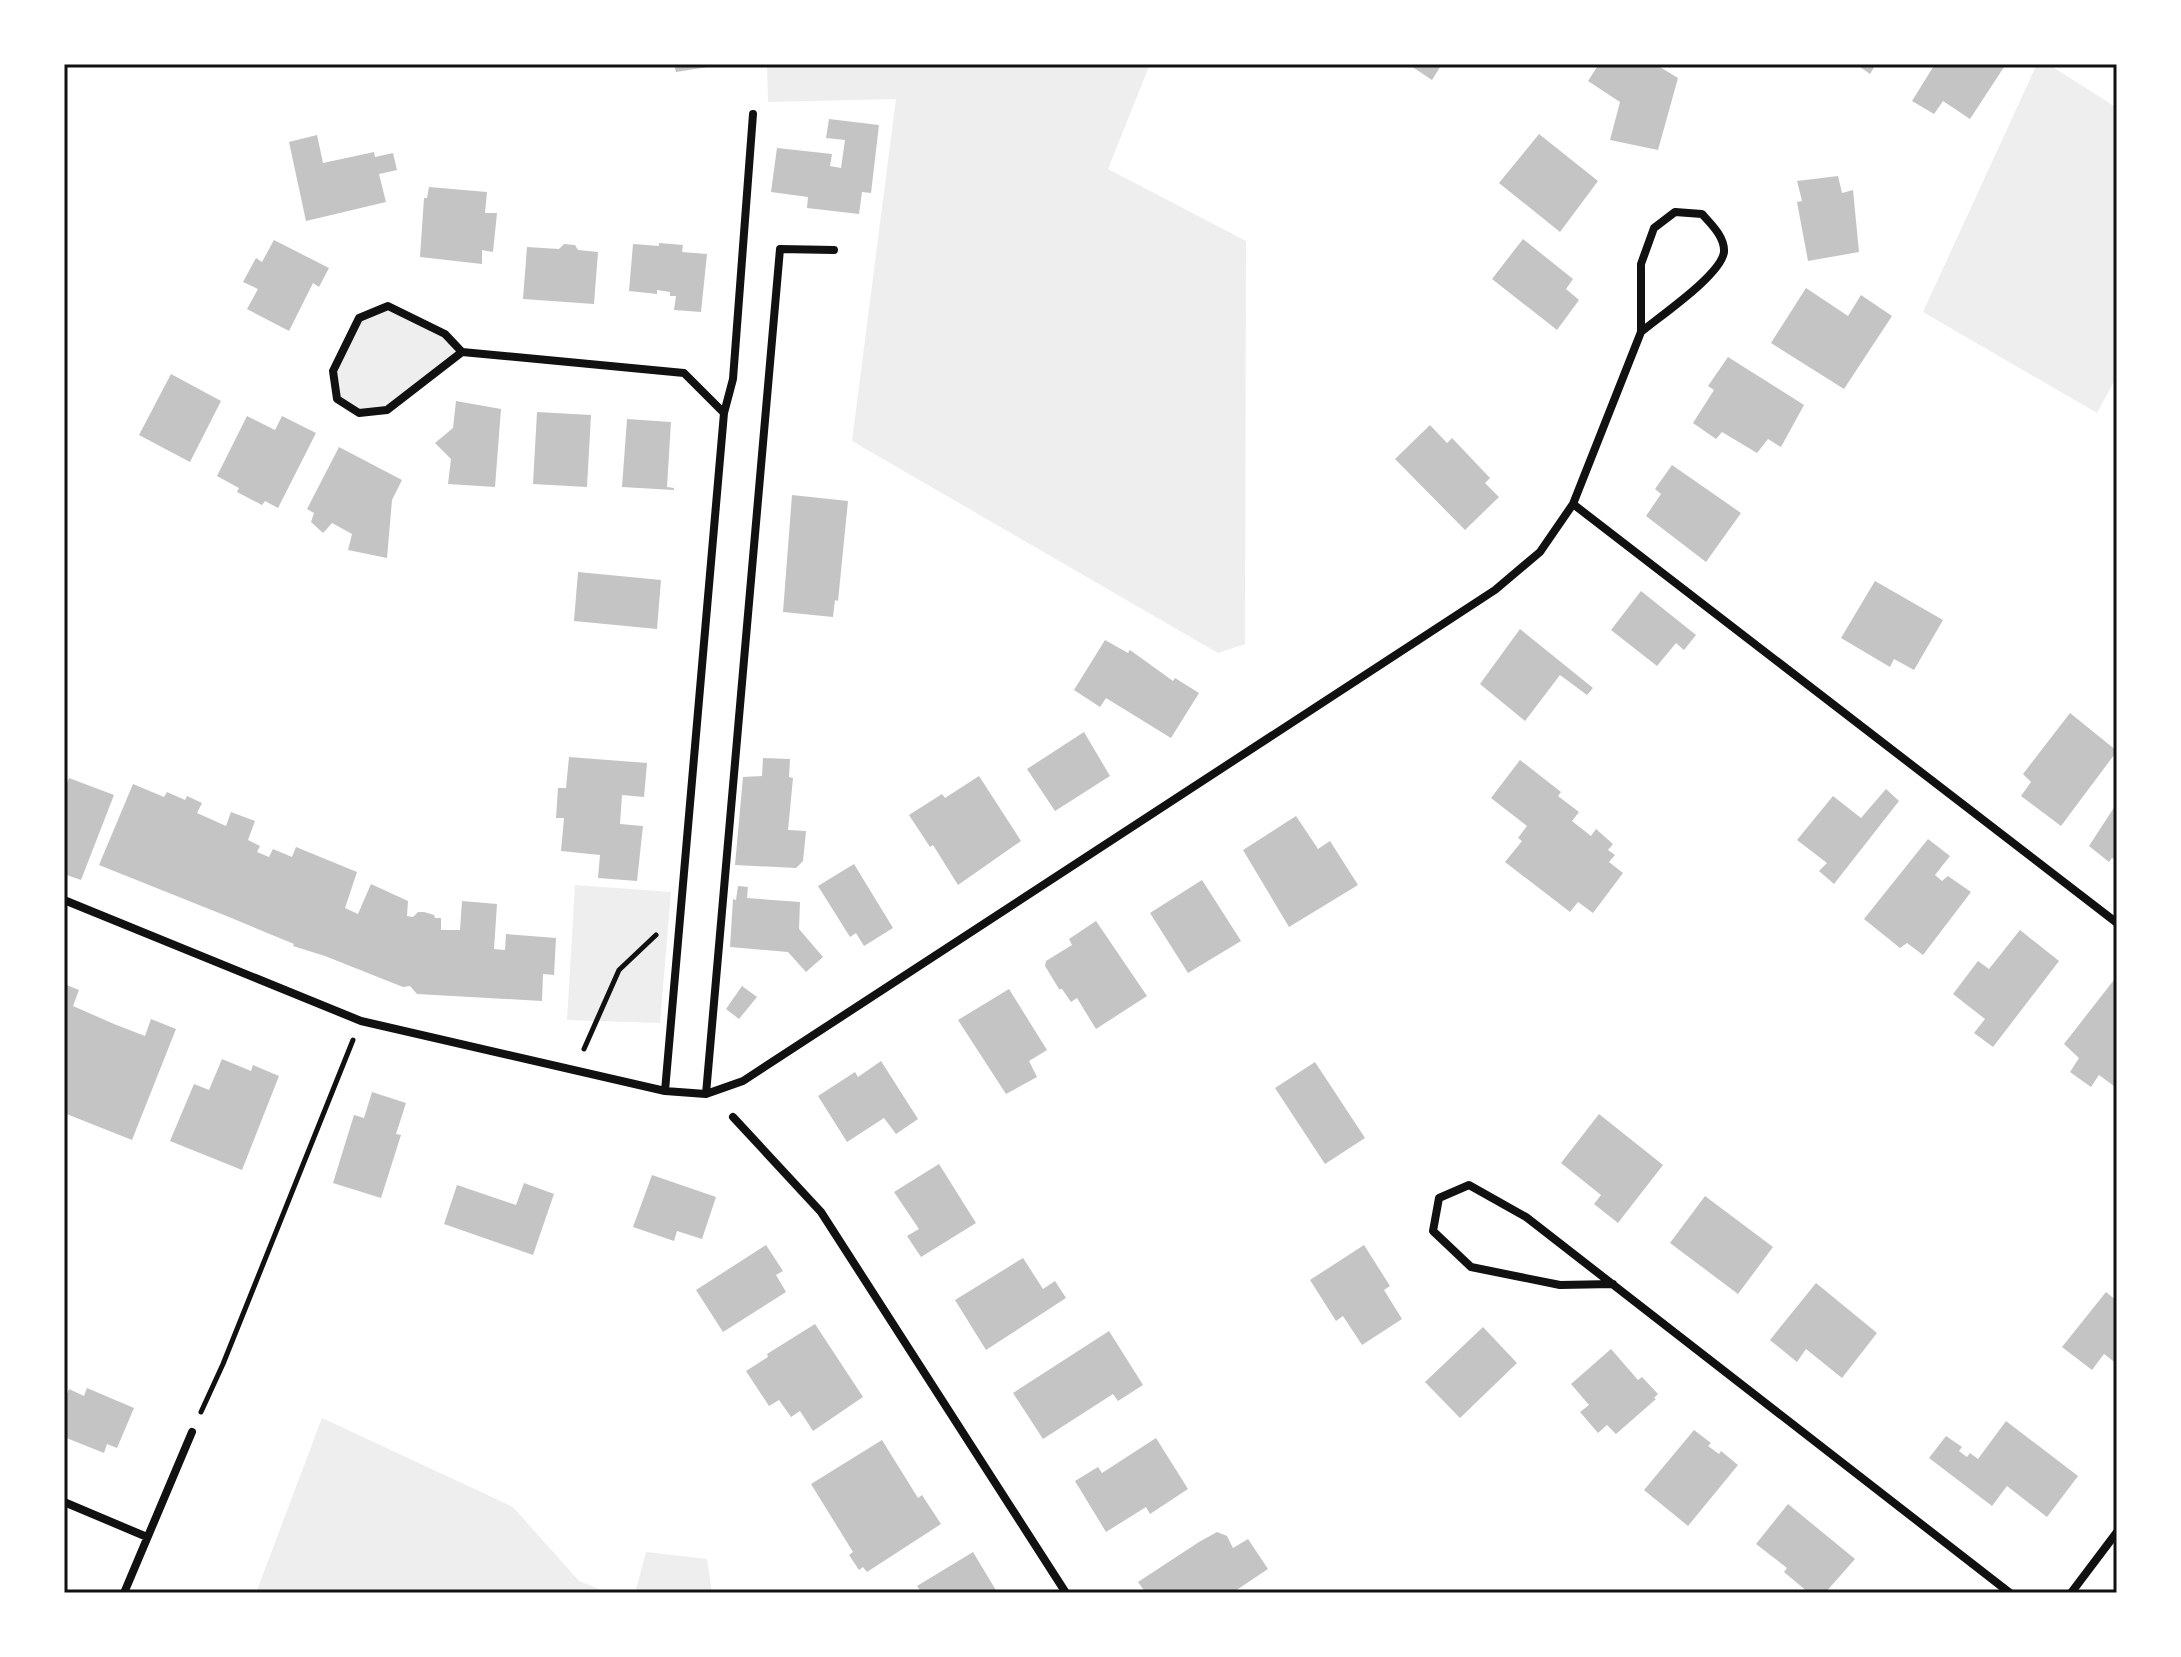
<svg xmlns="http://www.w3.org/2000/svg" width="2181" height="1657" font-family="'Golos Text',sans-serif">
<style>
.green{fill:#eee}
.building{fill:#c4c4c4}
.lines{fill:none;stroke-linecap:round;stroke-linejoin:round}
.path{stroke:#111;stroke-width:5}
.minor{stroke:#111;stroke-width:8}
.neatline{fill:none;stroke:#111;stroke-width:3}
</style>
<rect width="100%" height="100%" fill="#fff"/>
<path class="green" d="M767,64H1150L1108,169L1246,241L1245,644L1218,653L852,441L896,99L768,102Z
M2037,64H2048L2117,108V376L2097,413L1923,312Z
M388,306L445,334L462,352L387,410L359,413L337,399L333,371L359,318Z
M575,885L671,892L660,1023L567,1020Z
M322,1418L513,1507L579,1581L609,1593H256Z
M646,1552L707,1559L712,1593H635Z"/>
<path class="building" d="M674,64H714V66L676,72Z
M1408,64H1442L1432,80Z
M1599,64H1655L1678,78L1658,150L1610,140L1620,102L1588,81Z
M1856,64H1876L1870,74Z
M1935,64L1961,65L2006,64L1970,119L1943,101L1934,114L1912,101Z
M829,119L879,125L871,193L862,192L859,214L807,208L808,197L771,192L777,148L832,154L830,166L841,168L845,140L826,138Z
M1539,134L1598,181L1560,232L1499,183Z
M317,135L323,163L374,152L375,157L393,153L397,170L379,174L386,202L306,221L289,142Z
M1838,176L1842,193L1853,190L1859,252L1808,261L1797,202L1802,201L1797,181Z
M429,187L487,192L485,213H497L493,252L482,250V264L420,257L424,198H427Z
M1523,239L1573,279L1566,289L1579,300L1557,330L1492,279Z
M274,240L329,268L319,287L313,283L289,331L247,309L258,289L243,282L256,258L262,262Z
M659,243L683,245L682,252L707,254L701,312L674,310L676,296H670V292L657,290V294L629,291L633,244L659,246Z
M564,244L575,245L578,250L598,252L594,304L523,299L527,247L559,249Z
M1806,288L1848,316L1861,295L1892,316L1844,389L1771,343Z
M1728,357L1804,405L1781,447L1768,439L1757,453L1722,432L1716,439L1693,423L1714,390L1708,386Z
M171,374L221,401L190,462L139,435Z
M456,401L501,409L495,487L448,484L451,459L435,443L453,428Z
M537,412L591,415L587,487L533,484Z
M247,416L275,430L282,416L316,433L278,508L265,501L262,505L237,492L239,488L217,476Z
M627,419L671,422L667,487L674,488V490L622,487Z
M1430,425L1447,443L1452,438L1490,478L1485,483L1499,497L1465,530L1395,459Z
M339,447L402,480L392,500L387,558L348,550L352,534L332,523L323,533L311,522L314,513L307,509Z
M1672,465L1741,513L1706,562L1646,516L1661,494L1655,489Z
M792,495L848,501L838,601L835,600L833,617L783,612Z
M578,572L661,580L657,629L574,621Z
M1875,581L1943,620L1914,670L1894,659L1890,667L1841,638Z
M1641,591L1696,635L1684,650L1676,643L1657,666L1611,630Z
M1520,629L1593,688L1587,695L1560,675L1525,721L1480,684Z
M1105,640L1128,653L1130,650L1173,681L1175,678L1199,693L1171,738L1106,698L1100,707L1074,690Z
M2070,713L2117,751L2061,826L2021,796L2031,782L2023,774Z
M1084,732L1110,776L1055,811L1027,769Z
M569,757L647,763L644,797L622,795L620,824L643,826L637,881L598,878L600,855L561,851L564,818H556L558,788H566Z
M763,758L790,759L789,777L793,778L788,830L806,831L803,861L796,868L735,865L743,777L762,776Z
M1520,760L1561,792L1558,796L1579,812L1572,821L1591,836L1596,829L1613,844L1608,850L1615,855L1609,862L1623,873L1593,913L1578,902L1570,912L1505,862L1522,841L1518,838L1527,826L1491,798Z
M979,776L1021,841L958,885L933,845L930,847L909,815L942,794L945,798Z
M69,778L114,795L81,880L64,874V791Z
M133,784L164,797L167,792L185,800L187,796L202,803L197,813L226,826L231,812L255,821L248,840L260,846L257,852L269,857L273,849L292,857L296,847L357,872L345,908L358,914L371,884L408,901L407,916L413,917L418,912H424L434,915L435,918H441V930H460L462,901L497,904L494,949L505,950L506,934L556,938L554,975L543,974L542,1001L417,994L410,986L403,987L325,956L293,946L294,944L229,917L99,865Z
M1886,789L1899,801L1834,884L1819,871L1827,863L1797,840L1833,796L1861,818Z
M2117,803V861L2112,858L2109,862L2089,846Z
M1296,816L1318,849L1330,841L1358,885L1289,927L1243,850Z
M1928,839L1950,856L1935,875L1942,881L1948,876L1971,892L1923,955L1907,943L1900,948L1864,919Z
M854,864L893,928L864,946L856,933L850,937L818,886Z
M1202,880L1241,941L1188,973L1150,913Z
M738,886L748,887L747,898L800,902L799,929L823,957L806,972L788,952L730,947L733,899L736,900Z
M1096,921L1147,996L1096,1029L1077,998L1071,1002L1062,989H1059L1045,966L1046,961L1072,945L1069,939Z
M2020,930L2059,961L1993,1047L1974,1033L1985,1019L1953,994L1978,961L1989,969Z
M2117,976V1082L2114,1086L2099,1075L2091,1087L2070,1072L2079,1058L2064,1044Z
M64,984L79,990L73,1006L114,1024L145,1036L151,1019L176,1029L132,1140L64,1113Z
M742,986L757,997L739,1019L726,1009Z
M1009,989L1047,1050L1029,1061L1037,1077L1006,1094L958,1020Z
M222,1059L251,1071L253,1065L279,1076L242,1170L170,1141L194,1084L209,1090Z
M881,1061L918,1119L896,1134L884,1118L847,1142L818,1096L855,1072L858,1077Z
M1315,1062L1365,1138L1325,1164L1275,1088Z
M372,1092L406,1103L396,1134L401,1135L381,1198L333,1183L354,1115L364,1118Z
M1599,1114L1663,1165L1618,1223L1594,1204L1601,1195L1561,1163Z
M939,1164L976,1223L921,1257L907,1236L919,1229L894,1192Z
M652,1175L716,1197L702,1239L677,1231L674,1241L633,1227Z
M524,1183L554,1194L533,1255L444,1224L457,1185L516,1205Z
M1705,1196L1773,1247L1738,1294L1670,1243Z
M766,1245L783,1271L776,1275L786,1292L723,1332L696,1290Z
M1364,1245L1390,1286L1384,1290L1402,1319L1362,1345L1343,1316L1336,1321L1310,1280Z
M1023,1258L1043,1289L1055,1281L1066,1298L986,1350L955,1300Z
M1816,1283L1877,1333L1842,1378L1806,1349L1797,1362L1770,1340Z
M2106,1292L2117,1301V1364L2104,1354L2092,1370L2062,1347Z
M815,1324L863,1397L813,1431L800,1411L791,1417L779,1400L769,1406L746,1371L768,1357L767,1354Z
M1483,1327L1517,1363L1460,1418L1425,1382Z
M1109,1331L1143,1385L1118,1401L1113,1394L1043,1439L1013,1393Z
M1611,1349L1638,1380L1642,1377L1658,1394L1654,1398L1656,1399L1616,1434L1607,1425L1598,1433L1580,1412L1589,1405L1571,1384Z
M87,1388L134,1408L117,1448L107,1444L104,1453L64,1437V1401L69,1389L84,1396Z
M2006,1421L2078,1476L2047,1517L2007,1486L1992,1506L1929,1458L1946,1436L1962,1447L1959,1451L1967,1457L1970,1453L1978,1459Z
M1694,1430L1711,1443L1708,1446L1719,1454L1721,1451L1738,1465L1688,1526L1644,1490Z
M1156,1438L1188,1489L1150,1514L1146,1507L1106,1532L1075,1481L1098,1467L1102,1473Z
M882,1440L918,1498L922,1495L941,1524L867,1572L863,1567L859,1570L849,1555L853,1552L811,1484Z
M1788,1504L1855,1559L1825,1593H1809L1784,1572L1787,1568L1756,1544Z
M1217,1532L1227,1536L1233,1548L1248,1539L1268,1569L1232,1593H1146L1138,1582L1199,1542Z
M973,1552L997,1592L922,1593L917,1586Z"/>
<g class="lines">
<path class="path" d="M584,1049L619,970L656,935
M201,1412L223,1364L353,1040"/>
<path class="minor" d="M462,352L387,410L359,413L337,399L333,371L359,318L388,306L445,334L462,352L684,373L724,413L665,1091
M724,413L733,379L753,114
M1573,504L2117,923
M64,900L361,1021L665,1091L706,1094L743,1081L1495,590L1540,552L1573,504L1641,332V264L1654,228L1675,212L1702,214C1711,224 1725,237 1724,252C1721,275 1660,316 1641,332
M706,1094L780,249L834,250
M733,1117L821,1212L1066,1593
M1613,1284L1560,1285L1471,1267L1433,1231L1439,1198L1469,1185L1526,1217L2010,1593
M64,1502L147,1537
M124,1593L192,1432
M2071,1593L2117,1532"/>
</g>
<rect width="2181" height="1657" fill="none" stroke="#ffffff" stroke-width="132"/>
<rect x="66" y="66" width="2049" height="1525" class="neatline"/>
</svg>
